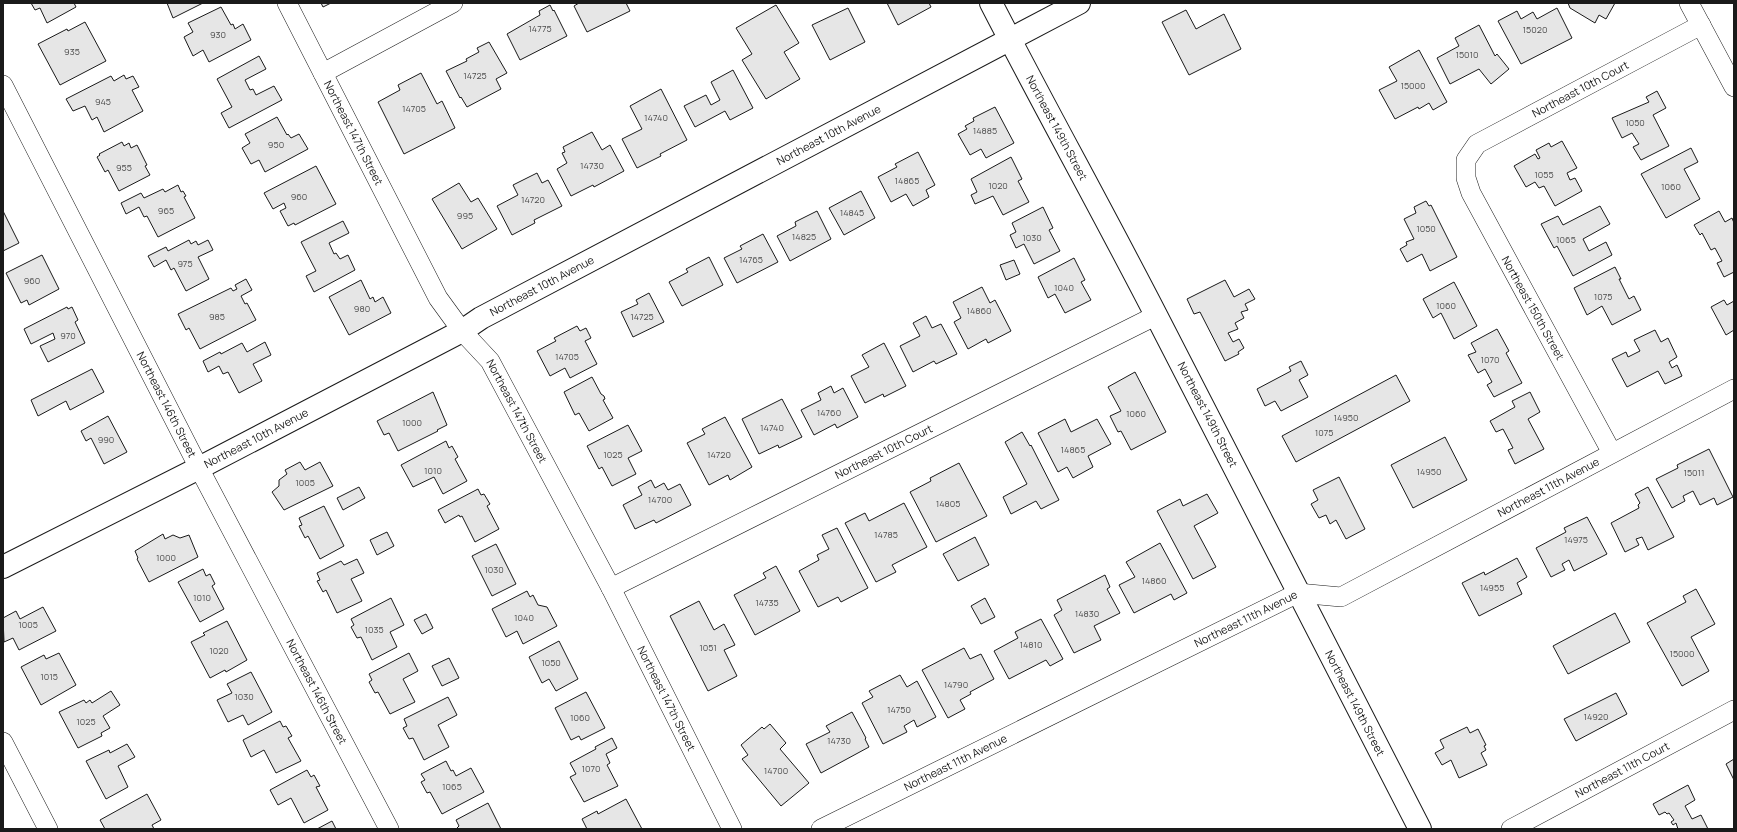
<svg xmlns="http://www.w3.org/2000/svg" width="1737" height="832" font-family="Manrope,sans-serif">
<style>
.building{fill:#e6e6e6;stroke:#1a1a1a}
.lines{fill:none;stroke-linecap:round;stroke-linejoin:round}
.minor-casing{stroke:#1a1a1a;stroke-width:20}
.tertiary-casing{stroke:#1a1a1a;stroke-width:24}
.minor{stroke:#fff;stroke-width:19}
.tertiary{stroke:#fff;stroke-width:22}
.labels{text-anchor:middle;stroke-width:3;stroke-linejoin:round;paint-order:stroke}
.number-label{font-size:9px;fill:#4d4d4d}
.street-label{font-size:11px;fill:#1a1a1a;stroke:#fff}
</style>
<rect width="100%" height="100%" fill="#fff"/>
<path class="building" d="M31,3H74L76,7L47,23L40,8L35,10Z
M167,3H203L173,18Z
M321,3H331L323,7Z
M579,3H626L630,11L587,32L574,6Z
M887,3H929L931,7L898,25Z
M1568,3H1615L1606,19L1599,15L1595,23L1570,8Z
M550,5L553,11L554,10L567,36L520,60L507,34L540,15L539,11Z
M776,5L799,43L784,52L800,79L766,99L742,60L752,54L736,28Z
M221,7L231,25L233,24L235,29L243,24L251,40L209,62L203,50L193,56L184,37L193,32L188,23Z
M848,8L865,42L830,60L812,25Z
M1557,8L1572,38L1521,64L1498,21L1517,11L1521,19L1533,12L1537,19Z
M1186,10L1196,29L1224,14L1241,49L1189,75L1162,22Z
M85,22L106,61L60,85L38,44L67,29L68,31Z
M1479,25L1495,56L1497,54L1509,69L1491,84L1479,69L1450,84L1437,58L1459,46L1455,38Z
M489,42L507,73L496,79L501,89L467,107L461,97L460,98L446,71L467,61L466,59L479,52L477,48Z
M1419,50L1447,102L1433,110L1429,103L1419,109L1418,107L1395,119L1379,90L1397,81L1389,67Z
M259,56L266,69L245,80L250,90L253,89L256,95L274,86L282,100L229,128L221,113L232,107L217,79Z
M733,70L753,108L730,120L725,111L695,127L684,106L706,95L711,105L720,100L711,82Z
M421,73L437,104L442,101L455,128L404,154L378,102L400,90L398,85Z
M124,75L126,79L133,76L139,87L132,90L143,111L104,132L97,117L92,120L85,106L73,111L66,99L111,76L114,81Z
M661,89L687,140L660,154L661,156L637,168L622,139L642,129L630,106Z
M1657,91L1666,108L1653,115L1669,146L1641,160L1633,147L1639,144L1632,133L1622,138L1612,118L1649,102L1646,97Z
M995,107L1014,143L986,158L981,149L970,155L958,134L967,129L965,126L974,121L973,118Z
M277,117L287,135L288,134L291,138L299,134L308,149L265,172L259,160L251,164L242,148L250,143L245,134Z
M592,132L602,150L610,145L624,171L594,187L593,185L571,196L557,169L567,163L562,153L565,152L563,147Z
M1562,141L1577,168L1567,173L1570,180L1575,178L1582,191L1555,206L1544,186L1539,188L1535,182L1526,187L1514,166L1535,154L1538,159L1540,158L1536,150L1549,143L1551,147Z
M122,142L124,146L129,143L131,148L137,145L147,165L145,166L150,175L119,191L108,170L105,172L97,157L100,155L99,154Z
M1691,148L1698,162L1684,169L1700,199L1666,218L1641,174Z
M918,152L935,185L926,190L929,197L913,206L906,194L891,202L878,177L897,167L895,164Z
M1011,157L1022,179L1018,181L1029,202L1003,215L993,196L975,204L971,195L977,192L971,179Z
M316,166L336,204L295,225L294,223L288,226L280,211L286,208L284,203L273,209L264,193Z
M537,173L542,183L548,180L562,206L534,220L535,223L512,235L497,206L518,195L513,185Z
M459,183L471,202L478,198L497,229L462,249L432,199Z
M178,185L181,192L183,191L186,196L184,197L195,218L158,237L147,216L144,217L139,207L126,214L121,203L141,193L144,198L163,189L165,192Z
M861,191L875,218L844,235L829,208Z
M1426,201L1429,206L1431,205L1457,257L1430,271L1422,254L1407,262L1400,249L1407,245L1406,242L1414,239L1404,219L1416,213L1414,207Z
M1600,206L1610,224L1583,239L1589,251L1606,242L1612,255L1573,276L1557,246L1554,248L1541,224L1558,216L1563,225Z
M1043,207L1053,228L1049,230L1060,251L1034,264L1024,244L1016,248L1010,235L1016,232L1012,223Z
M3,211L19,243L3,251Z
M817,211L831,239L790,261L777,236L796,226L795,222Z
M1719,211L1725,222L1732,218L1734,223V272L1724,277L1717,263L1722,261L1715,248L1711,250L1702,233L1700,235L1694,225Z
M343,221L349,233L329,243L334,254L336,253L340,259L348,255L355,270L314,292L306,276L316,271L301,242Z
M763,234L778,262L737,283L724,258L742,249L740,246Z
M189,240L191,244L196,241L198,245L208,240L213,250L198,257L209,279L186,291L174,268L171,270L166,260L154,267L148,256L166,247L168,251Z
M42,255L59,289L29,305L27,300L21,303L6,273Z
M709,257L723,285L682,306L669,282L688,272L686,269Z
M1074,258L1085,280L1081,282L1091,300L1065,313L1055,294L1048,298L1038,277Z
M1014,260L1020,274L1006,280L1000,265Z
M1615,267L1621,279H1619L1629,299L1634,296L1641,310L1612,325L1602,306L1587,315L1574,288Z
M246,279L252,290L241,296L245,304L247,303L256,320L200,349L189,328L186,330L178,314L231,288L233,291L237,289L235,285Z
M361,280L370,299L373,297L375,302L383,297L391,313L349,335L329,297Z
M1225,280L1234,297L1249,289L1255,299L1245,304L1248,310L1241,312L1244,318L1235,323L1238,329L1228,333L1233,342L1239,339L1244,348L1238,352L1239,354L1225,361L1200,312L1194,314L1187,299Z
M1454,282L1477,326L1454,339L1441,313L1433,318L1423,299Z
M982,287L990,303L995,300L1011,331L988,343L986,339L968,349L954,322L961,318L953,302Z
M649,293L664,322L633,337L621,312L638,304L636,300Z
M1724,300L1727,305L1734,301V330L1726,335L1711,307Z
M67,307L68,309L72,307L78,320L75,322L85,343L48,362L40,346L55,339L53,333L31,344L24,329Z
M926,316L932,328L941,324L957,354L936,364L934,361L913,372L900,346L920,336L913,323Z
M577,326L580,331L586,328L591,338L585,341L597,364L570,378L565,368L550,376L537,351L556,341L554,338Z
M1497,329L1509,351L1506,353L1522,383L1494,397L1487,385L1492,382L1485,369L1478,373L1468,355L1476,352L1471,343Z
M1655,330L1661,342L1668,338L1677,357L1669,362L1672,368L1677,365L1682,376L1665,384L1658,371L1627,387L1612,359L1626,352L1628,357L1640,351L1634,340Z
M265,342L271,355L253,364L262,381L239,393L228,372L223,374L219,366L208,372L203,361L220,352L221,354L242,343L247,352Z
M884,343L906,386L884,397L883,394L865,403L851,376L869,367L862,355Z
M1301,361L1308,375L1299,380L1308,397L1281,411L1275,401L1265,406L1257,389L1291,371L1289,367Z
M92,369L104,392L70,410L66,401L38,416L31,400Z
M1135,372L1166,432L1131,450L1121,431L1118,432L1110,416L1121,411L1108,387Z
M1396,375L1410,401L1296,462L1282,436Z
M592,377L601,394L604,396L605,399L603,400L613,418L589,431L579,413L575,415L564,392Z
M831,386L834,393L843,388L858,417L837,428L835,424L814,435L801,410L821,400L818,393Z
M433,392L447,425L437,430L438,431L398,451L389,433L384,435L377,421Z
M1530,392L1540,412L1528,419L1544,449L1515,464L1508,450L1513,448L1503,429L1496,432L1490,421L1515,407L1512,401Z
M782,399L802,437L779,448L778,445L759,454L742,419Z
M108,416L127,452L104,464L91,438L86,441L81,431Z
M725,417L752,467L730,480L728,475L709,485L687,443L705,434L702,429Z
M1065,419L1071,432L1097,419L1111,444L1088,456L1093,467L1073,478L1067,467L1058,472L1038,433Z
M628,425L642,451L628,458L636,474L612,486L602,467L599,469L587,446Z
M1022,432L1030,446L1031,445L1059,500L1041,509L1036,501L1011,514L1003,497L1027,484L1005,442Z
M1445,437L1467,480L1413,508L1391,465Z
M446,441L449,448L452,446L458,457L455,459L467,481L443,494L434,477L413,487L401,465Z
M1709,449L1733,497L1717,505L1714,498L1700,505L1693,491L1683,496L1685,501L1672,508L1656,479L1678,468L1677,465Z
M300,462L305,470L320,462L333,486L284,510L272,492L279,486V480L287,474L285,470Z
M959,463L987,516L936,542L910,492L931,481L930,478Z
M1339,477L1365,529L1346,539L1336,520L1330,524L1326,515L1319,518L1311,504L1318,500L1313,490Z
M651,480L655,488L664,483L668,490L680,484L691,505L656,523L654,520L635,529L623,505L642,495L638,487Z
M359,487L365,498L343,510L337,498Z
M1648,487L1674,537L1648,550L1642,537L1636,539L1639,545L1625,552L1611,523L1639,508L1638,505L1640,503L1635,494Z
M478,489L481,495L484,494L490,504L487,506L499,529L475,542L462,516L460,517L459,515L445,523L438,510Z
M1207,494L1218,513L1194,526L1216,567L1193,579L1157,511L1180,499L1183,506Z
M904,503L927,547L892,565L896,572L876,582L845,523L865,513L869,521Z
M324,506L344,546L320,559L308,536L305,538L299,526L302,525L299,518Z
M1587,517L1607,554L1574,571L1569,560L1562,564L1565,570L1551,577L1536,548L1566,532L1564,528Z
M837,528L868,588L841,602L838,597L818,607L799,571L819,560L817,555L829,549L822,535Z
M387,532L394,546L377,555L370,540Z
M163,534L165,539L173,535L180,538L189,535L198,557L149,582L137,559L138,558L135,551Z
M975,537L989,565L958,581L943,554Z
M1160,543L1187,593L1174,600L1171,594L1134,613L1119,585L1135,577L1126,562Z
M496,544L516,584L492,596L472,556Z
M1517,558L1527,577L1517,583L1522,594L1479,616L1462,583L1484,572L1485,575Z
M357,559L364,573L351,579L362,601L337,613L326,590L323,592L317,581L320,580L317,573L341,561L344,565Z
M776,566L800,611L755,635L734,595L766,578L763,573Z
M203,569L206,576L210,574L215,584L212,586L224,609L200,622L178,582Z
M1105,575L1110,587L1107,589L1120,613L1094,626L1101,640L1074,653L1054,615L1062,610L1057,600Z
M1696,589L1715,624L1691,637L1709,671L1682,686L1647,623L1686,602L1683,596Z
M527,591L530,597L533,595L538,605L547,607L557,626L523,644L517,631L506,637L492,609Z
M391,598L404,625L390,632L397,647L372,660L361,637L357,638L351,627L354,625L351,619Z
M985,598L995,617L981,624L971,606Z
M699,601L714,630L724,624L735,645L724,650L737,676L708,691L670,616Z
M43,607L56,631L19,650L13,638L4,642L3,618L16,611L20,619Z
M1615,613L1630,642L1568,674L1553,646Z
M426,614L433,628L422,634L414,620Z
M1041,619L1063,659L1050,666L1046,660L1009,679L994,651L1018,638L1015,632Z
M227,621L247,660L226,672L225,670L210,678L191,642L205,635L203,633Z
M559,641L578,679L556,691L549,679L542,683L529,657Z
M964,648L970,659L981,654L994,679L970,692L971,694L960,700L965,709L948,718L922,670Z
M59,653L76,685L41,705L21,667L44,655L46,659Z
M409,653L418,671L403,679L415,702L390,714L378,692L375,693L369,682L372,680L369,674Z
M449,658L459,678L442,686L432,666Z
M251,672L272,712L248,725L243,715L228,722L217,700L232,693L227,684Z
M900,675L907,687L917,681L936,717L917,727L914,720L904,726L907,732L883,744L862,703L873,697L869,691Z
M111,691L120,705L103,716L110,728L101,733L102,736L78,748L59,712L84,700L86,703L90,700L92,703Z
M586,692L605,728L581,740L579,736L571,740L555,708Z
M1616,693L1627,714L1576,741L1564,719Z
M448,697L457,715L438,725L449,747L424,760L413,738L409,739L403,728L407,726L404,719Z
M852,712L866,738L865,739L869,747L821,773L806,744L830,732L826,726Z
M280,721L283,727L286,726L292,736L288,738L301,761L276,773L264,750L251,757L243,740Z
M770,724L786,743L780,749L809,783L781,806L742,759L748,755L741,745L762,727L764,729Z
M1467,727L1470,733L1478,729L1486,745L1484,746L1486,750L1481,753L1487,765L1459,778L1451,760L1442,765L1435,753L1444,748L1440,740Z
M612,738L617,748L606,754L610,763L607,765L618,786L584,802L570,777L576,774L570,763L596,749L595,747Z
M127,744L135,757L118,766L128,787L106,799L86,761L109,750L110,753Z
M1734,759V780L1726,764Z
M446,761L451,771L453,770L456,776L471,768L484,792L442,814L430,792L427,793L421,782L425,780L421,774Z
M307,770L311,777L314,775L320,786L316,787L328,810L304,823L291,798L278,805L270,790Z
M1688,785L1695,800L1685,806L1692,819L1701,815L1708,829H1678L1676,823L1673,825L1671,822L1674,820L1669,813L1667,814L1665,812L1659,815L1653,804Z
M147,794L161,820L152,825L154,829H105L100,820Z
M626,799L642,829H587L582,819L597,811L598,814Z
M488,803L501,829H456L459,826L456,820Z
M332,821L336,829H317Z"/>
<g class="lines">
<defs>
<g id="minor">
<path id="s1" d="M287,3L438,298L462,331L490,361L611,588L732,829"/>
<path d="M1689,3L1734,87"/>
<path d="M323,73L453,3"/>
<path id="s2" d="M3,85L199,468L389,829"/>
<path id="s3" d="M1612,453L1471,193L1466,178V160L1477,144L1701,25"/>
<path id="s4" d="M611,588L1157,315"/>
<path d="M3,742L48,829"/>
<path id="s5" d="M821,829L1298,593L1341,597L1734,389"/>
<path id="s6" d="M1511,829L1734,710"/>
</g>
<g id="tertiary">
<path id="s7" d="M991,3C1045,108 1103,212 1157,317C1246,487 1331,659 1420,829"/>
<path id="s8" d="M3,567L199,468L462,331L481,318L1079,3"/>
</g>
</defs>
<use href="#minor" class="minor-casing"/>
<use href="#tertiary" class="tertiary-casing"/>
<use href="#minor" class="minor"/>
<use href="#tertiary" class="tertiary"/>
</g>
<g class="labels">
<g class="number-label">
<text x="540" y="32">14775</text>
<text x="1535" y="33">15020</text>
<text x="218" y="38">930</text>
<text x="72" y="55">935</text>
<text x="1467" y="58">15010</text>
<text x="475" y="79">14725</text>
<text x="1413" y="89">15000</text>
<text x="103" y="105">945</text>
<text x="414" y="112">14705</text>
<text x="656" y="121">14740</text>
<text x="1635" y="126">1050</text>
<text x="985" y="134">14885</text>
<text x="276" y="148">950</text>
<text x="592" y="169">14730</text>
<text x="124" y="171">955</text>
<text x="1544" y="178">1055</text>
<text x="907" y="184">14865</text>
<text x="998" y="189">1020</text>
<text x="1671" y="190">1060</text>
<text x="299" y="200">960</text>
<text x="533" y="203">14720</text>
<text x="166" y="214">965</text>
<text x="852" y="216">14845</text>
<text x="465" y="219">995</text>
<text x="1426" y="232">1050</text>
<text x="804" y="240">14825</text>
<text x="1032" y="241">1030</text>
<text x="1566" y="243">1065</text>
<text x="751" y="263">14765</text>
<text x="185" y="267">975</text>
<text x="32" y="284">960</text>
<text x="1064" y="291">1040</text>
<text x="1603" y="300">1075</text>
<text x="1446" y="309">1060</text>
<text x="362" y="312">980</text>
<text x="979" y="314">14860</text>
<text x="217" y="320">985</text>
<text x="642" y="320">14725</text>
<text x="68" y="339">970</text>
<text x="567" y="360">14705</text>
<text x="1490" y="363">1070</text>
<text x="829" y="416">14760</text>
<text x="1136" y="417">1060</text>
<text x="1346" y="421">14950</text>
<text x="412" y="426">1000</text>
<text x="772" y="431">14740</text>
<text x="1324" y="436">1075</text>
<text x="106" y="443">990</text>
<text x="1073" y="453">14865</text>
<text x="613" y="458">1025</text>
<text x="719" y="458">14720</text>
<text x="433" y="474">1010</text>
<text x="1429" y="475">14950</text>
<text x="1694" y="476">15011</text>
<text x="305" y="486">1005</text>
<text x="660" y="503">14700</text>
<text x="948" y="507">14805</text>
<text x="886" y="538">14785</text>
<text x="1576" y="543">14975</text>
<text x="166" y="561">1000</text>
<text x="494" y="573">1030</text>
<text x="1154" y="584">14860</text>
<text x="1492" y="591">14955</text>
<text x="202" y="601">1010</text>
<text x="767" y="606">14735</text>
<text x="1087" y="617">14830</text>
<text x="524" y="621">1040</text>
<text x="28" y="628">1005</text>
<text x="374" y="633">1035</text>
<text x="1031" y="648">14810</text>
<text x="708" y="651">1051</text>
<text x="219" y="654">1020</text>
<text x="1682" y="657">15000</text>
<text x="551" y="666">1050</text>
<text x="49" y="680">1015</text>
<text x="956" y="688">14790</text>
<text x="244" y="700">1030</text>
<text x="899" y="713">14750</text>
<text x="1596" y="720">14920</text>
<text x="580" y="721">1060</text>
<text x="86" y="725">1025</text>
<text x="839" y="744">14730</text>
<text x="591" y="772">1070</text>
<text x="776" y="774">14700</text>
<text x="452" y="790">1065</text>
</g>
<g class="street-label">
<text dy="4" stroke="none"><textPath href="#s3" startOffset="466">Northeast 10th Court</textPath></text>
<text dy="4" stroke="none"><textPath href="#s7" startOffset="141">Northeast 149th Street</textPath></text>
<text dy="4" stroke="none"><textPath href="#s1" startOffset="146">Northeast 147th Street</textPath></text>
<text dy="4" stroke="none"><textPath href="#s8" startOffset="932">Northeast 10th Avenue</textPath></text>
<text dy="4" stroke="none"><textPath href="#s8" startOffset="608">Northeast 10th Avenue</textPath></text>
<text transform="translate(1533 308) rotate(61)" y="4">Northeast 150th Street</text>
<text dy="4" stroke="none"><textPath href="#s2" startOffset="359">Northeast 146th Street</textPath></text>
<text dy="4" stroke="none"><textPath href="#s1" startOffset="470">Northeast 147th Street</textPath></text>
<text dy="4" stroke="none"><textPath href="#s7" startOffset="465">Northeast 149th Street</textPath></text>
<text dy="4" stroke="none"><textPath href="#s8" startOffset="284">Northeast 10th Avenue</textPath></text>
<text dy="4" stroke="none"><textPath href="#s4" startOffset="305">Northeast 10th Court</textPath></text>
<text dy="4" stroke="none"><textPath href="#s5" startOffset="810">Northeast 11th Avenue</textPath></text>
<text dy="4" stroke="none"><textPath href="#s5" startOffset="474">Northeast 11th Avenue</textPath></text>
<text dy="4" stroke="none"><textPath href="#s2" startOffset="683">Northeast 146th Street</textPath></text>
<text dy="4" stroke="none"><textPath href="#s1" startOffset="794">Northeast 147th Street</textPath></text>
<text dy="4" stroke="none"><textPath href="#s7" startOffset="789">Northeast 149th Street</textPath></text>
<text dy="4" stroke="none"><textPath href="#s5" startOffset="150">Northeast 11th Avenue</textPath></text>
<text dy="4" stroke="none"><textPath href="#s6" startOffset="126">Northeast 11th Court</textPath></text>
</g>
</g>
<rect width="1737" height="832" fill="none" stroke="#1a1a1a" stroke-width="8"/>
</svg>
